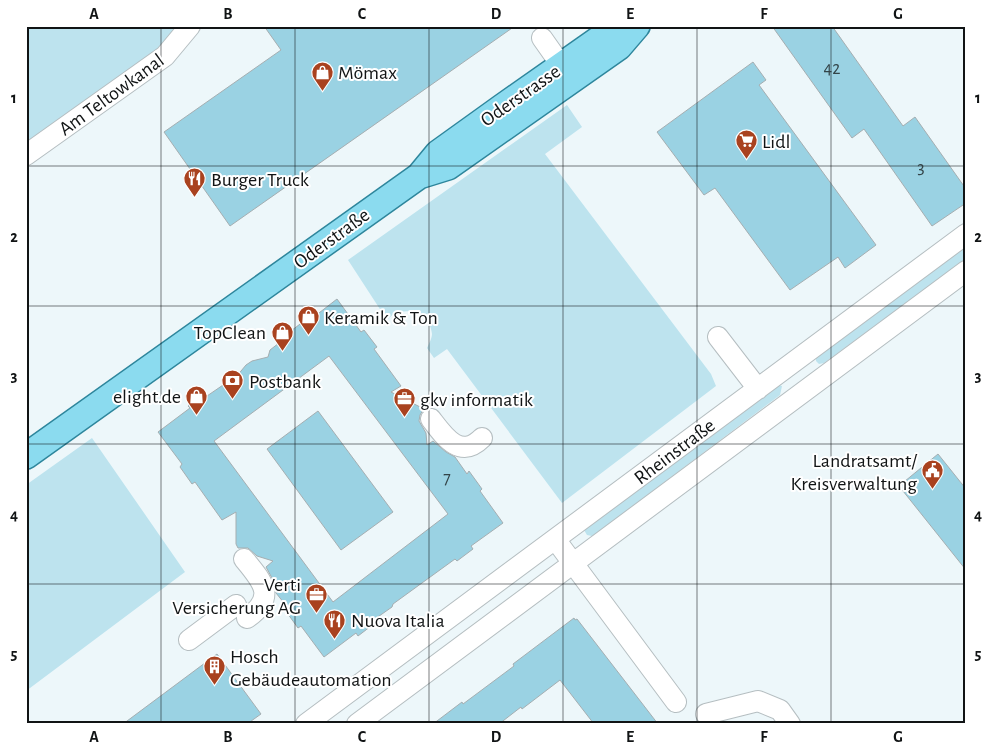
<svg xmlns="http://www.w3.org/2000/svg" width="992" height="750" font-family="'Alegreya Sans',sans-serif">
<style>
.green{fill:#bde3ee}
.building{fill:#9ad2e3;stroke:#a5aeb1;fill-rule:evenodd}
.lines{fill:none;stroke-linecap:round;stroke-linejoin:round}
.minor-casing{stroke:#b5bec1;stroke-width:22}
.major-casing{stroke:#2e869c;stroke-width:28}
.minor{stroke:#fff;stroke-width:20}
.major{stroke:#8bdbef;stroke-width:25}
.grid{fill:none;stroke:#111415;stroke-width:1;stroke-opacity:0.55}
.labels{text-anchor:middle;stroke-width:4;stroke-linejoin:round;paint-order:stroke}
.number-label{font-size:18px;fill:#334448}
.poi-label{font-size:20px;fill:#111415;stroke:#fff;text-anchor:start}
.street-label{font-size:20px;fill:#111415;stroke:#fff}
.neatline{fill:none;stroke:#111415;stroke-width:2}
.grid-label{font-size:16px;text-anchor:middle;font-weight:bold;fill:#111415}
</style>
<rect width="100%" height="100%" fill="#edf7fa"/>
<path class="green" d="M26,26H190L26,155Z
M567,105L582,127L545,154L711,374L716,386L562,503L447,349L434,358L427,348C429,344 432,338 432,334C430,311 401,304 387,320L348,260Z
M966,246V259L824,363L819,364L816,361V357Z
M778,385L782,386L780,395L597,533L592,536L587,535L584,530Z
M92,438L185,572L26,691V485Z"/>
<path class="building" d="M264,26H515L230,226L164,132L281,50Z
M772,26H832L903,126L915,117L966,189V203L932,226L864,129L852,138Z
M753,62L766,80L759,85L876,245L845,268L838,257L790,290L715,188L704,195L657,132Z
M337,299L361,332L364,330L377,347L374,349L401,386L391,392L422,408L423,410L420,415L419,421L426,433L427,445L433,441L446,452L455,457L467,474L469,471L482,489L480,491L503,523L471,546L473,549L457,561L455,559L393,604L392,607L372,621L375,623L358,636L356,633L324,657L301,626L298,628L285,610L288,608L276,593L272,578L266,567L273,561L257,556L248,548H238L236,544V512L222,520L195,482L192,484L180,467L182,464L158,432L190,408L188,406L205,394L207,396L226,383H231L246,365L252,361L268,357L270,350L288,336L287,334L304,321L306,323ZM329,356L448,514L333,602L214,441Z
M318,411L393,512L341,550L267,449Z
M938,454L966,489V570L899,486Z
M574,618L575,620L577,619L658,724H594L560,680L522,709L521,707L499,724H433L462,702L463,704L514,666L513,664Z
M217,654L261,714L247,724H123Z"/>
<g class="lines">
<defs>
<path id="minor" d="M542,38L561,65
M26,155L165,56L190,26
M718,337L758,389
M431,419C444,436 460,460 482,438
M555,539L676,702
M244,559C263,582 277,597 247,618
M189,640L236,605
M706,714L758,701L780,710L790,724
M306,724L966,234
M357,724L966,271"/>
<path id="major" d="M419,176L438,153L502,107L606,34L629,26
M26,456L419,176L448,167L619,47L637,26"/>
</defs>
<use href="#minor" class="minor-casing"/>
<use href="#major" class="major-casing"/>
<use href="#minor" class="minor"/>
<use href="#major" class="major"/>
</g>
<path class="grid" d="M161,26V724M295,26V724M429,26V724M563,26V724M697,26V724M831,26V724M26,166H966M26,306H966M26,444H966M26,584H966"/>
<defs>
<symbol id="shop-pin" viewBox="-11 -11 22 30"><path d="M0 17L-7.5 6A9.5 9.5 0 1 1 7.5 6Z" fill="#a9421f" stroke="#fff"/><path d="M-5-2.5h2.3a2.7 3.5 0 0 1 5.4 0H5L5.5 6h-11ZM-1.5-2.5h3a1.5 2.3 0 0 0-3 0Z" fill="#fff"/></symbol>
<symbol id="supermarket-pin" viewBox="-11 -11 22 30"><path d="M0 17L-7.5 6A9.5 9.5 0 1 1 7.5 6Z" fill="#a9421f" stroke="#fff"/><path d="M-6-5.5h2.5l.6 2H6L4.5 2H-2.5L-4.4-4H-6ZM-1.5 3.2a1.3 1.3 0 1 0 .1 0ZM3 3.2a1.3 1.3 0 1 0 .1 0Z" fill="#fff"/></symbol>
<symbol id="restaurant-pin" viewBox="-11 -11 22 30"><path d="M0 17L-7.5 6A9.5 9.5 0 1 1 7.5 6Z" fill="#a9421f" stroke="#fff"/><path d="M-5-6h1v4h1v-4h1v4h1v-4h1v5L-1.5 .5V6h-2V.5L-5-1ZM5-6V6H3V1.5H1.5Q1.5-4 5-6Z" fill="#fff"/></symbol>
<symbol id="bank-pin" viewBox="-11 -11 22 30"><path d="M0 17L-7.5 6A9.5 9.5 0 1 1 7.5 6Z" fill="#a9421f" stroke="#fff"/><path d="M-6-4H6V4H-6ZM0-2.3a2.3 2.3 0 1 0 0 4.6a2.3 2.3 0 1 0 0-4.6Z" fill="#fff"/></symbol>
<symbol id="office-pin" viewBox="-11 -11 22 30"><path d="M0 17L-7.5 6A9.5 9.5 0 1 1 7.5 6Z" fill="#a9421f" stroke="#fff"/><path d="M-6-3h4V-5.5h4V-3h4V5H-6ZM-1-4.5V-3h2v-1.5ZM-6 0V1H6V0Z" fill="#fff"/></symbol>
<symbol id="civic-pin" viewBox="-11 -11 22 30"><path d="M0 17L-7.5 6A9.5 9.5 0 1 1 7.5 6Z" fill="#a9421f" stroke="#fff"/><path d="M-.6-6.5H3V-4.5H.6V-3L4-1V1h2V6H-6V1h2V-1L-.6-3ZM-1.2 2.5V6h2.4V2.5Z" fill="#fff"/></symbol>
<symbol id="building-pin" viewBox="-11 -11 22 30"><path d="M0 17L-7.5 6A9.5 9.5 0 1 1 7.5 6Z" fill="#a9421f" stroke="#fff"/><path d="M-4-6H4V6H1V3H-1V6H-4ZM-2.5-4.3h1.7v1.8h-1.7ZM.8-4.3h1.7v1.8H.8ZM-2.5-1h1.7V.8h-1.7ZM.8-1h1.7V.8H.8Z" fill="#fff"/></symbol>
</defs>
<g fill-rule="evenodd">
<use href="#shop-pin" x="310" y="60" width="25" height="34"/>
<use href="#supermarket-pin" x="734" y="128" width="25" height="34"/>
<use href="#restaurant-pin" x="182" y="166" width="25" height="34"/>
<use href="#shop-pin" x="296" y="304" width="25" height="34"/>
<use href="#shop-pin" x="270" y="320" width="25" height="34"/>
<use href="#bank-pin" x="220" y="368" width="25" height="34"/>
<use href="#shop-pin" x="184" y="384" width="25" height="34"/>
<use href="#office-pin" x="392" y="386" width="25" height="34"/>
<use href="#civic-pin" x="920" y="458" width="25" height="34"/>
<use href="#office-pin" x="304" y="582" width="25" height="34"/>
<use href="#restaurant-pin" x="322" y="608" width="25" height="34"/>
<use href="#building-pin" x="202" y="654" width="25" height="34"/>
</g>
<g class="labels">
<g class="number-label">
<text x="832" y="74">42</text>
<text x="921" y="173">3</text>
<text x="447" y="484">7</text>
</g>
<g class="poi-label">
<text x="338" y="79">Mömax</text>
<text x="762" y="148">Lidl</text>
<text x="211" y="186">Burger Truck</text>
<text x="324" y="324">Keramik &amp; Ton</text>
<text x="266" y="339" text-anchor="end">TopClean</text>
<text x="249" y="388">Postbank</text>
<text x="181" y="403" text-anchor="end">elight.de</text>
<text x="420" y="406">gkv informatik</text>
<text x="917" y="467" text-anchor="end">Landratsamt/<tspan x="917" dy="23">Kreisverwaltung</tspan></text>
<text x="301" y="591" text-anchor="end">Verti<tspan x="301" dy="23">Versicherung AG</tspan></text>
<text x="351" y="627">Nuova Italia</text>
<text x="230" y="663">Hosch<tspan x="230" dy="23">Gebäudeautomation</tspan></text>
</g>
<g class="street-label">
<text transform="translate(111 94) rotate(-36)" y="7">Am Teltowkanal</text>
<text transform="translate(520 95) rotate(-35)" y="7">Oderstrasse</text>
<text transform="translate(331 238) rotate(-36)" y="7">Oderstraße</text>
<text transform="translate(674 451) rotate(-37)" y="7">Rheinstraße</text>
</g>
</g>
<rect width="992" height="750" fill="none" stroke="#ffffff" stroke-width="55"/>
<rect x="28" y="28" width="936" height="694" class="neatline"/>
<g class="grid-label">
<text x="94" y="19">A</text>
<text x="228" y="19">B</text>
<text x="362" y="19">C</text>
<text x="496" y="19">D</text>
<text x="630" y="19">E</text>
<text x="764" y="19">F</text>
<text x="898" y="19">G</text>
<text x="14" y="103">1</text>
<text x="978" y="103">1</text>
<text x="14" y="242">2</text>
<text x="978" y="242">2</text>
<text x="14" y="381">3</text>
<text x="978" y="381">3</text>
<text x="14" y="520">4</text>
<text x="978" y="520">4</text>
<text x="14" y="659">5</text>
<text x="978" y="659">5</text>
<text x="94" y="742">A</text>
<text x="228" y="742">B</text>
<text x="362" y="742">C</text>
<text x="496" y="742">D</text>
<text x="630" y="742">E</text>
<text x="764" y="742">F</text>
<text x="898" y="742">G</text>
</g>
</svg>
